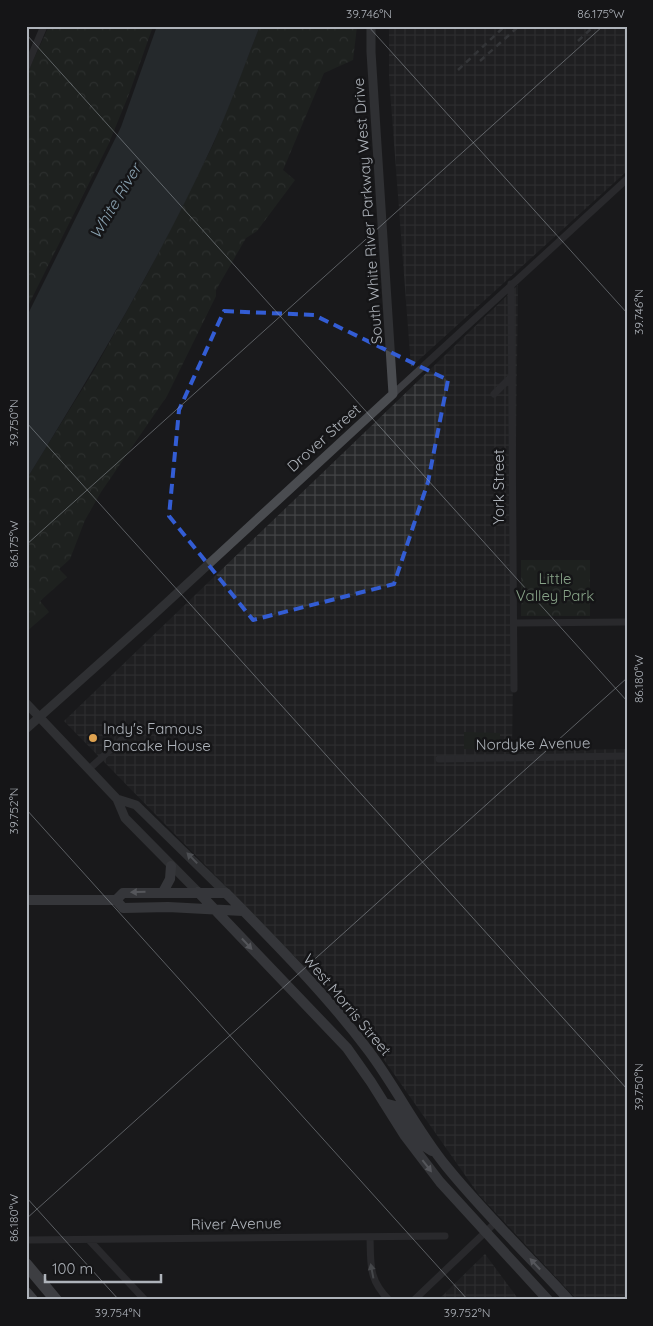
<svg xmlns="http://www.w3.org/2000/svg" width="653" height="1326" font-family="Quicksand,sans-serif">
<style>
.industrial{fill:url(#industrial-grid)}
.grass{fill:#252c25}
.forest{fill:url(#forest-crowns)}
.water{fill:#333c41}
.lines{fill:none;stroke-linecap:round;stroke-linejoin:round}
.street{stroke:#3c3d41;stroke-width:7}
.secondary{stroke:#4a4c50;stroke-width:9}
.primary{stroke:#585a5f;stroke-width:10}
.highway{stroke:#686b71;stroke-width:12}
.rail{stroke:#535559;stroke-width:2.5;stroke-dasharray:6 5;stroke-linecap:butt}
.oneway{fill:#8b8f95}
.oneway2{fill:#9da1a8}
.oneway3{fill:#7b7e84}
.marked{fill:none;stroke:#335dd4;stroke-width:4;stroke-dasharray:10 6;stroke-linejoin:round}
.ticks{fill:none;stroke:#aeb3ba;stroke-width:1;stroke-opacity:0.45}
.poi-dot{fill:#dea250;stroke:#151517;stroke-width:2}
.labels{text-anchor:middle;stroke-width:5;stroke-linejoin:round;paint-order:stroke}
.street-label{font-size:15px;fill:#aeb3ba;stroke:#151517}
.park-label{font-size:15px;fill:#88a388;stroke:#151517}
.poi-label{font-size:15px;fill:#aeb3ba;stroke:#151517;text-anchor:start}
.water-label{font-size:16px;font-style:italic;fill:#8aa2b1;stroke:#151517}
.neatline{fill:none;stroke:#aeb3ba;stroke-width:2}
.ticks-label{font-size:12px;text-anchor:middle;fill:#aeb3ba}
</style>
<defs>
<pattern id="industrial-grid" width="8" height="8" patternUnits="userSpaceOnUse" patternTransform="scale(1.25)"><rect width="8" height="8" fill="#262729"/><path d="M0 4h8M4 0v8" fill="none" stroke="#434446"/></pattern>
<pattern id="forest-crowns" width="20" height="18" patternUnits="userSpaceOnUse" patternTransform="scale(1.25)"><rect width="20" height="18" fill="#252c25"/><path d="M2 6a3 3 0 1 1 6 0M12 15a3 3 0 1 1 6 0" fill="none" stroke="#424843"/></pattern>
</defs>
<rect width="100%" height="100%" fill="#1a1a1c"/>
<path class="industrial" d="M389,26H627V171L411,367L389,77Z
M518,285L512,751L627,749V1300H577L479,1195L354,1017L64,721Z
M485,1254L519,1300H438Z"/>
<path class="grass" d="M464,732L500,733V749H464Z"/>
<path class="forest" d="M49,26H153L129,94L109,143L26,310V76Z
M260,26H357L353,60L324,73L283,170L295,180L257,231L246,238L216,290V296L167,396L101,492L85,520L70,559L59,569L67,577L40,601L49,612L26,632V480L93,372L148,273L213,145Z
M521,560H590V616H521Z"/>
<path class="water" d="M157,26H260C244,66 230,107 212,146C158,262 93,372 26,480V318L121,127Z"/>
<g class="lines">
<path class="street" d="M26,68L44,26
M511,284L514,689
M393,394L627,179
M494,394L512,376
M514,623L627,622
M439,759L627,756
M89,769L138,725
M370,1237C371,1264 368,1279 389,1300
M26,1240L445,1236
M89,1240L145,1300
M414,1300L496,1222"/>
<path class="secondary" d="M26,703L117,799L125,818L198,892
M26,729L148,620L393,394L371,52V26
M117,799L136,805L226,893"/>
<path class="primary" d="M163,892L170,879L171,866
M198,892L347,1048L371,1082L405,1136L440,1182L548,1300
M26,900H116L123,908L168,907L243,911
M116,900L123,893H226C275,943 326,994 368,1050C396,1087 416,1129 446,1166C484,1213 528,1255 569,1300
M384,1103L395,1106L418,1142L432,1151"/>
<path class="highway" d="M26,1264L56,1300
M26,1293L32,1300"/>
<path class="rail" d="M578,41L594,26
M480,61L519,26
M458,70L505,26"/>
</g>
<defs><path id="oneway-solid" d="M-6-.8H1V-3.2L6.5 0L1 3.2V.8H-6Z" transform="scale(1.25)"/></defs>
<use class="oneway" href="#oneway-solid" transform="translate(192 858) rotate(-134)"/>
<g class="oneway2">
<use href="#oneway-solid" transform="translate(138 892) rotate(179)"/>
<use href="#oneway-solid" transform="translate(247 944) rotate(47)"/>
<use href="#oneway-solid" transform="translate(427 1166) rotate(52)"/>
<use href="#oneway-solid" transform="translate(535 1264) rotate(-133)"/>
</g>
<use class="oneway3" href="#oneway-solid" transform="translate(372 1271) rotate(-101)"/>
<path d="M0 0H653V1326H0ZM224,311L314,315L448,380L428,482L394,584L253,620L169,516L179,410Z" fill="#1a1a1c" fill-opacity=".55" fill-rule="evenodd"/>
<path class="marked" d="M224,311L314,315L448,380L428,482L394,584L253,620L169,516L179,410Z"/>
<path class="ticks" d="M368,26L627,313M26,34L627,701M26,422L627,1089M26,545L603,26M26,809L468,1300M26,1197L119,1300M26,1219L627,678"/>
<circle class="poi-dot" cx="93" cy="738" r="5"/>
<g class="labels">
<g class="street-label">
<text transform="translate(368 211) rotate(-94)" y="5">South White River Parkway West Drive</text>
<text transform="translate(324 438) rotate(-42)" y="5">Drover Street</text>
<text transform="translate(499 487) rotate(-90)" y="5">York Street</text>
<text transform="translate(533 744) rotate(-1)" y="5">Nordyke Avenue</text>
<text transform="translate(347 1005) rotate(50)" y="5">West Morris Street</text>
<text transform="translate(236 1224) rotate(-1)" y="5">River Avenue</text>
</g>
<g class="park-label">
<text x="555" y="584">Little<tspan x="555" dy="17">Valley Park</tspan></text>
</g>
<g class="poi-label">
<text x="103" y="734">Indy's Famous<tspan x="103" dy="17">Pancake House</tspan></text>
</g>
<g class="water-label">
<text transform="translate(115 201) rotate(-59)" y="6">White River</text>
</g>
</g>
<rect width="653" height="1326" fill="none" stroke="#151517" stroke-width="55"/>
<path d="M45 1274v8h116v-8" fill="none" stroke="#aeb3ba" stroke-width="2.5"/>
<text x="52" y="1274" font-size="15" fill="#aeb3ba" stroke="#151517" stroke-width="4" paint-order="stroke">100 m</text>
<rect x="28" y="28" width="598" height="1270" class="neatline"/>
<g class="ticks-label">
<text x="369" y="18">39.746°N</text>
<text x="601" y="18">86.175°W</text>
<text transform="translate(639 312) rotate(-90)" y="4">39.746°N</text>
<text transform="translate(14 423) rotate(-90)" y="4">39.750°N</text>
<text transform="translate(14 544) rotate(-90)" y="4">86.175°W</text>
<text transform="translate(639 679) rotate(-90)" y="4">86.180°W</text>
<text transform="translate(14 811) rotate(-90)" y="4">39.752°N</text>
<text transform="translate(639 1087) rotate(-90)" y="4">39.750°N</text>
<text transform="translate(14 1218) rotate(-90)" y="4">86.180°W</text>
<text x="118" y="1317">39.754°N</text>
<text x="467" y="1317">39.752°N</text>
</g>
</svg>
